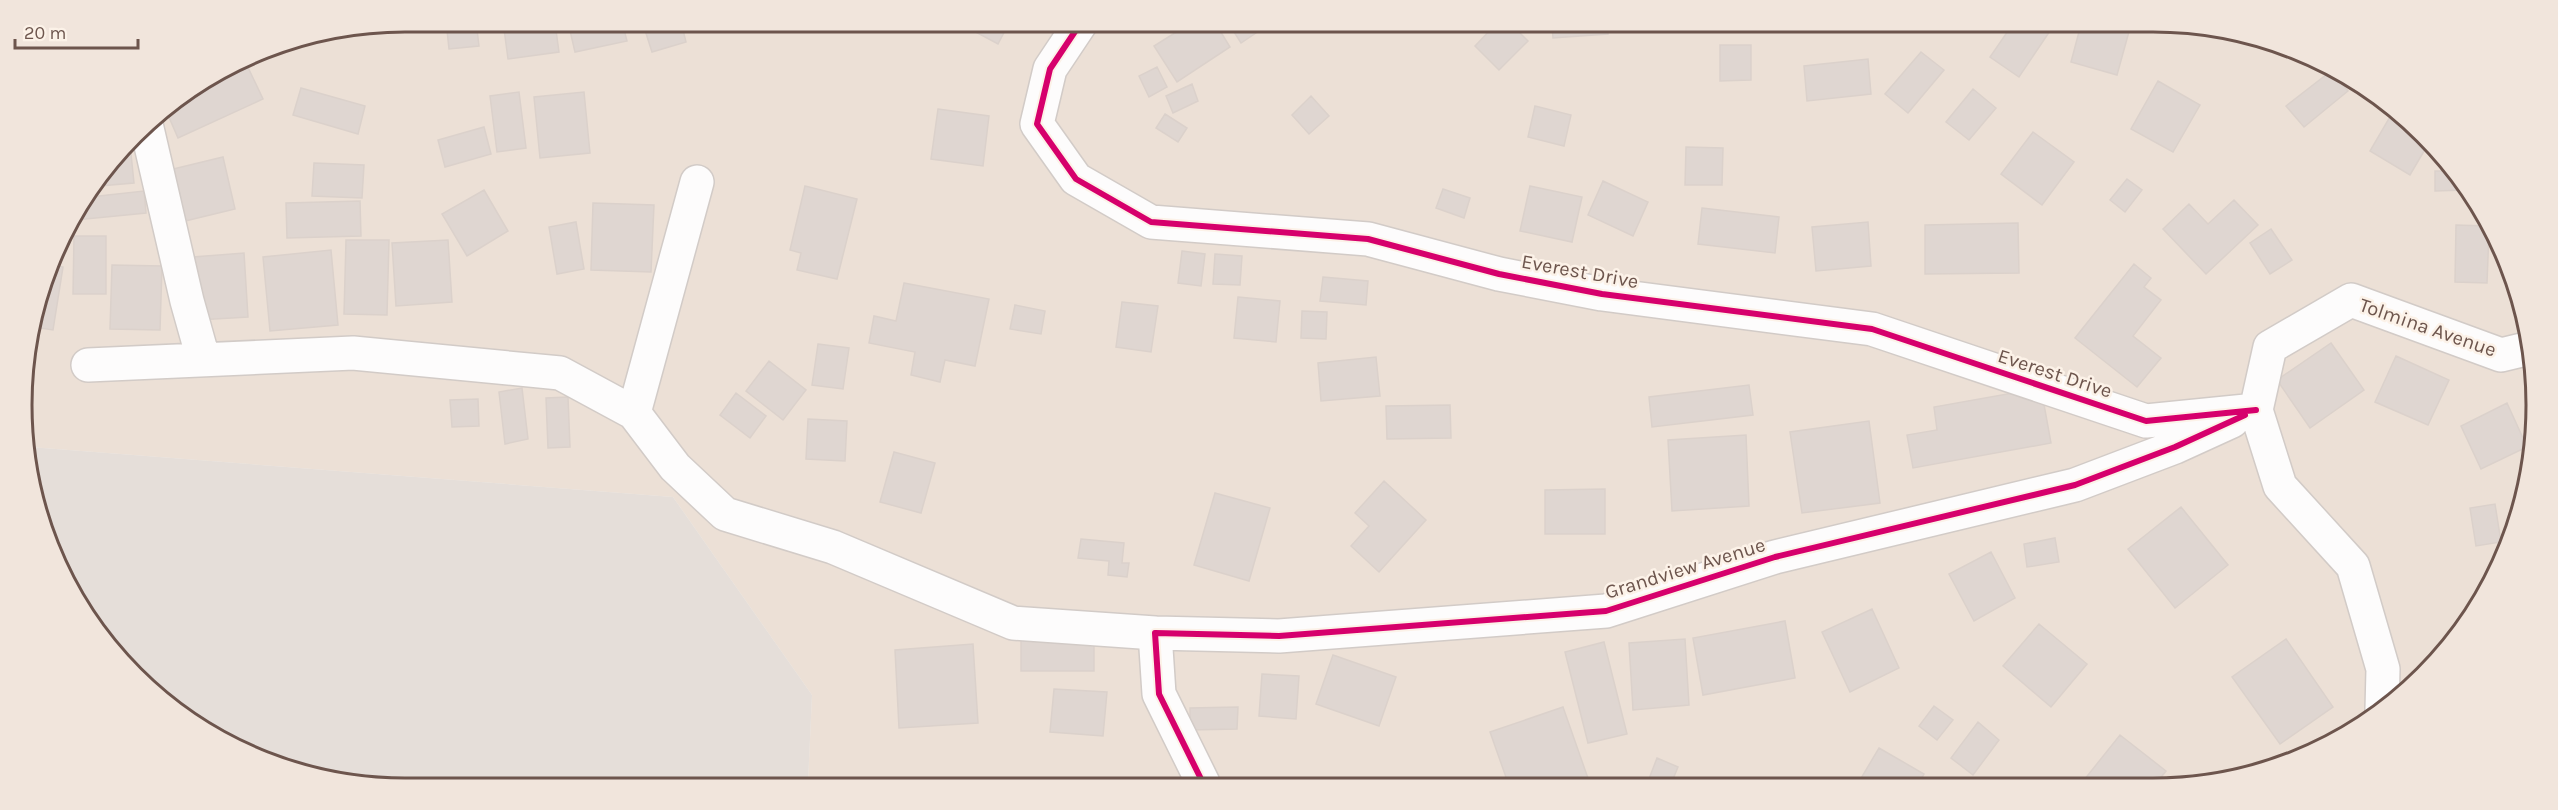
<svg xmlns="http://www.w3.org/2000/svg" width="2558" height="810" font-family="Karla,sans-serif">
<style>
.residential{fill:#ece0d6}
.industrial{fill:#e5ded9}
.building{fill:#dfd6d1;stroke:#dbd1cb;stroke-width:1.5}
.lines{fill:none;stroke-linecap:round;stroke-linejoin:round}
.street-casing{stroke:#d2cbc7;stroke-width:36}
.street{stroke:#fdfcfc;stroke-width:33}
.cycleway-casing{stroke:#fcf2e8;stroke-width:10}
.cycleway{stroke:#d6006c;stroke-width:6}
.labels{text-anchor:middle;stroke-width:5;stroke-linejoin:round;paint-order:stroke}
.street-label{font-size:20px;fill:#6d554d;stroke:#fcf2e8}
.rim{fill:none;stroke:#6d554d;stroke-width:3}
</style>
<rect width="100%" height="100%" fill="#f3eee8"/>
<path class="residential" d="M405,21L2228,28L2367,86L2472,192L2530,330V480L2486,597L2406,693L2323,750L2203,786L808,783L812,695L673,497L30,447L24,355L61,235L152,117L258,50Z"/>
<path class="industrial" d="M30,447L673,497L812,695L808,783L330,782L191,724L86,619L34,504Z"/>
<path class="building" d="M446,21H476L479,46L449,49Z
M568,22H622L627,41L575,52Z
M663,22H681L686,42L652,52L644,27Z
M555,23L559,52L508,59L504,29Z
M959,23H1009L998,44Z
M1173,24H1216L1230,47L1177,82L1154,46L1178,31Z
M1229,24L1268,25L1241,43Z
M1495,25L1513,26L1528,41L1499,70L1475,46Z
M1552,26H1608V34L1553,38Z
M2010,28H2052L2019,77L1990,57Z
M2080,28H2130L2117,75L2071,62Z
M1720,45H1751V80L1720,81Z
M1921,52L1944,70L1908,113L1885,94Z
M244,59L263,99L178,138L165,108Z
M1868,59L1871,94L1807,101L1804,66Z
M1157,67L1167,87L1149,97L1139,76Z
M2331,71L2348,91L2304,127L2286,106Z
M2158,81L2200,105L2173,152L2131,129Z
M1192,84L1198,101L1173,113L1166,96Z
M301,88L365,106L358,134L293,115Z
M1973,89L1996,108L1969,140L1946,122Z
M519,92L526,148L497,152L490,96Z
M584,92L590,153L540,158L534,97Z
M1311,96L1329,116L1309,134L1292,115Z
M1535,106L1571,115L1564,146L1528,137Z
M938,109L989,116L983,166L931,159Z
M1165,114L1187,128L1178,142L1156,128Z
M2391,115L2404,123L2427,146L2410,175L2370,151Z
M484,127L491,154L445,167L438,140Z
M2033,132L2074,162L2042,205L2001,174Z
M130,144L134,183L98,186Z
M1686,147L1723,148L1722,185H1685Z
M223,157L235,209L181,222L169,170Z
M314,163L364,165L362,198L312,196Z
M2435,171H2451L2466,185V190L2435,191Z
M2127,179L2142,190L2125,212L2110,200Z
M1603,181L1648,202L1633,236L1588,215Z
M805,186L857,199L837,279L797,270L801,253L790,250Z
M1530,186L1582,197L1572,242L1520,231Z
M1443,189L1470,198L1464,218L1436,208Z
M484,190L508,231L467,256L442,214Z
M144,191L146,213L76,220V215L90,197Z
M2234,200L2258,225L2206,274L2163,229L2189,204L2208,224Z
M360,201L361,236L287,238L286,203Z
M593,203L654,205L651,272L591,270Z
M1702,208L1779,217L1775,253L1698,244Z
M576,222L584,269L557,274L549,227Z
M1868,222L1871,266L1816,271L1812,227Z
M2018,223L2019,273L1925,274V225Z
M2456,225L2486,226L2489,232L2487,283L2455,282Z
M2271,229L2292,260L2270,274L2250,243Z
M74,236H106V294H73Z
M346,240H389L387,315L344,314Z
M448,240L452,302L396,306L392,243Z
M331,250L338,325L270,331L263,257Z
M1182,251L1205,254L1201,286L1178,283Z
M244,253L248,317L198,320L193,257Z
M1215,254L1242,256L1240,285L1213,284Z
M2134,264L2151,278L2144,287L2161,300L2133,336L2161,358L2137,387L2075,338Z
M52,265L63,267L53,330L33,327Z
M112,265L162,266L160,330L110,329Z
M1323,277L1368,281L1366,305L1320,301Z
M904,283L989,299L975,366L945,360L940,382L911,375L915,352L869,343L874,316L896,321Z
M1238,297L1280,301L1276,342L1234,338Z
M1122,302L1158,306L1151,352L1116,347Z
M1015,305L1045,311L1041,334L1010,329Z
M1302,311L1327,312L1326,339L1301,338Z
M2331,343L2364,390L2310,428L2277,380Z
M818,344L849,348L843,389L812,385Z
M2396,356L2449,380L2428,425L2375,402Z
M1376,357L1380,396L1321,401L1318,363Z
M769,361L806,390L783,420L746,391Z
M1749,385L1753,415L1652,427L1649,397Z
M522,388L528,439L505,444L499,392Z
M2041,388L2051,443L1913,468L1907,435L1937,430L1934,407Z
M736,393L766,416L750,438L720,415Z
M568,397L570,447L548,448L546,398Z
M478,399L479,426L452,427L450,400Z
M2507,403L2527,447L2481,469L2461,426Z
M1450,405L1451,438L1387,439L1386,406Z
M808,419L847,421L845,461L806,459Z
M1869,421L1880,503L1802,513L1790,432Z
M1746,435L1749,506L1672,511L1668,440Z
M894,452L935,463L921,513L880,502Z
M1384,481L1426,520L1379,572L1351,546L1369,526L1355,513Z
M1605,489V534H1545V490Z
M1215,493L1270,508L1249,581L1194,565Z
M2495,504L2501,542L2476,546L2470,508Z
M2181,507L2228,565L2175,608L2128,549Z
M2055,538L2059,562L2027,567L2024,544Z
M1081,539L1124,543L1122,563H1129L1127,577L1108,575L1109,561L1078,558Z
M1991,552L2015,598L1974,621L1949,574Z
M1872,609L1899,668L1850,692L1822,632Z
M1785,621L1795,678L1703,695L1693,638Z
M2039,624L2087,664L2051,707L2003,666Z
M1094,635V671H1021V636Z
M1685,639L1689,705L1633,710L1629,643Z
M2286,639L2333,707L2280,744L2232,677Z
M1604,642L1627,734L1588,743L1565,652Z
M973,644L978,723L899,728L895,650Z
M1333,655L1396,677L1379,726L1316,704Z
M1262,674L1299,676L1296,719L1259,716Z
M1054,689L1107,692L1103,736L1050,732Z
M1934,706L1953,720L1937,740L1919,726Z
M1238,707L1237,729L1190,730V708Z
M1563,707L1590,784H1495L1507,780L1490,732Z
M1978,722L1999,740L1973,775L1951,758Z
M2120,735L2166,771L2154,786L2080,785Z
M1879,748L1924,774L1918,785H1857Z
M1657,758L1678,767L1671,784H1647Z"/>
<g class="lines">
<defs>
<path id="street" d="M1080,24L1050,69L1037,124L1076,179L1151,222L1368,239L1499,274L1602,294L1872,329L2146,421L2256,410
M146,124L187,301L203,358
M88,365L353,353L560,373L634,413L675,467L725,514L833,547L1013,623L1155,633
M634,413L697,182
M2382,710L2383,669L2353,566L2280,486L2256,410L2270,347L2351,300L2501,355L2530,348
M1203,783L1159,694L1155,633L1279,636L1606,611L1775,557L2075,485L2175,447L2232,421"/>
</defs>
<use href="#street" class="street-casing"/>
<use href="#street" class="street"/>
<defs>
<path id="cycleway" d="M1080,24L1050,69L1037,124L1076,179L1151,222L1368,239L1499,274L1602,294L1872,329L2146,421L2256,410
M1203,783L1159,694L1155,633L1279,636L1606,611L1775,557L2075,485L2175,447L2245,415"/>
</defs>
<use href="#cycleway" class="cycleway-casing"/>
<use href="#cycleway" class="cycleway"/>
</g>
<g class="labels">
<g class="street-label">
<text transform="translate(1580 271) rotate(10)" y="7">Everest Drive</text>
<text transform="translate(2428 327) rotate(19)" y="7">Tolmina Avenue</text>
<text transform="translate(2055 373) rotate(18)" y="7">Everest Drive</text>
<text transform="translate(1685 568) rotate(-17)" y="7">Grandview Avenue</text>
</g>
</g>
<path d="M0 0H2558V810H0ZM405 32H2153A373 373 0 0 1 2526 405V405A373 373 0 0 1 2153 778H405A373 373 0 0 1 32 405V405A373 373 0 0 1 405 32Z" fill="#f1e5dc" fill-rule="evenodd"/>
<path class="rim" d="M405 32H2153A373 373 0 0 1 2526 405V405A373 373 0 0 1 2153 778H405A373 373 0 0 1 32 405V405A373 373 0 0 1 405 32Z"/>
<path d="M15 39v9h123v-9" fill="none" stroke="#6d554d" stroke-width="3"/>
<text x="24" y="39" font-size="18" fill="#6d554d" stroke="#fcf2e8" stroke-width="4.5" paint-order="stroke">20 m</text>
</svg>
